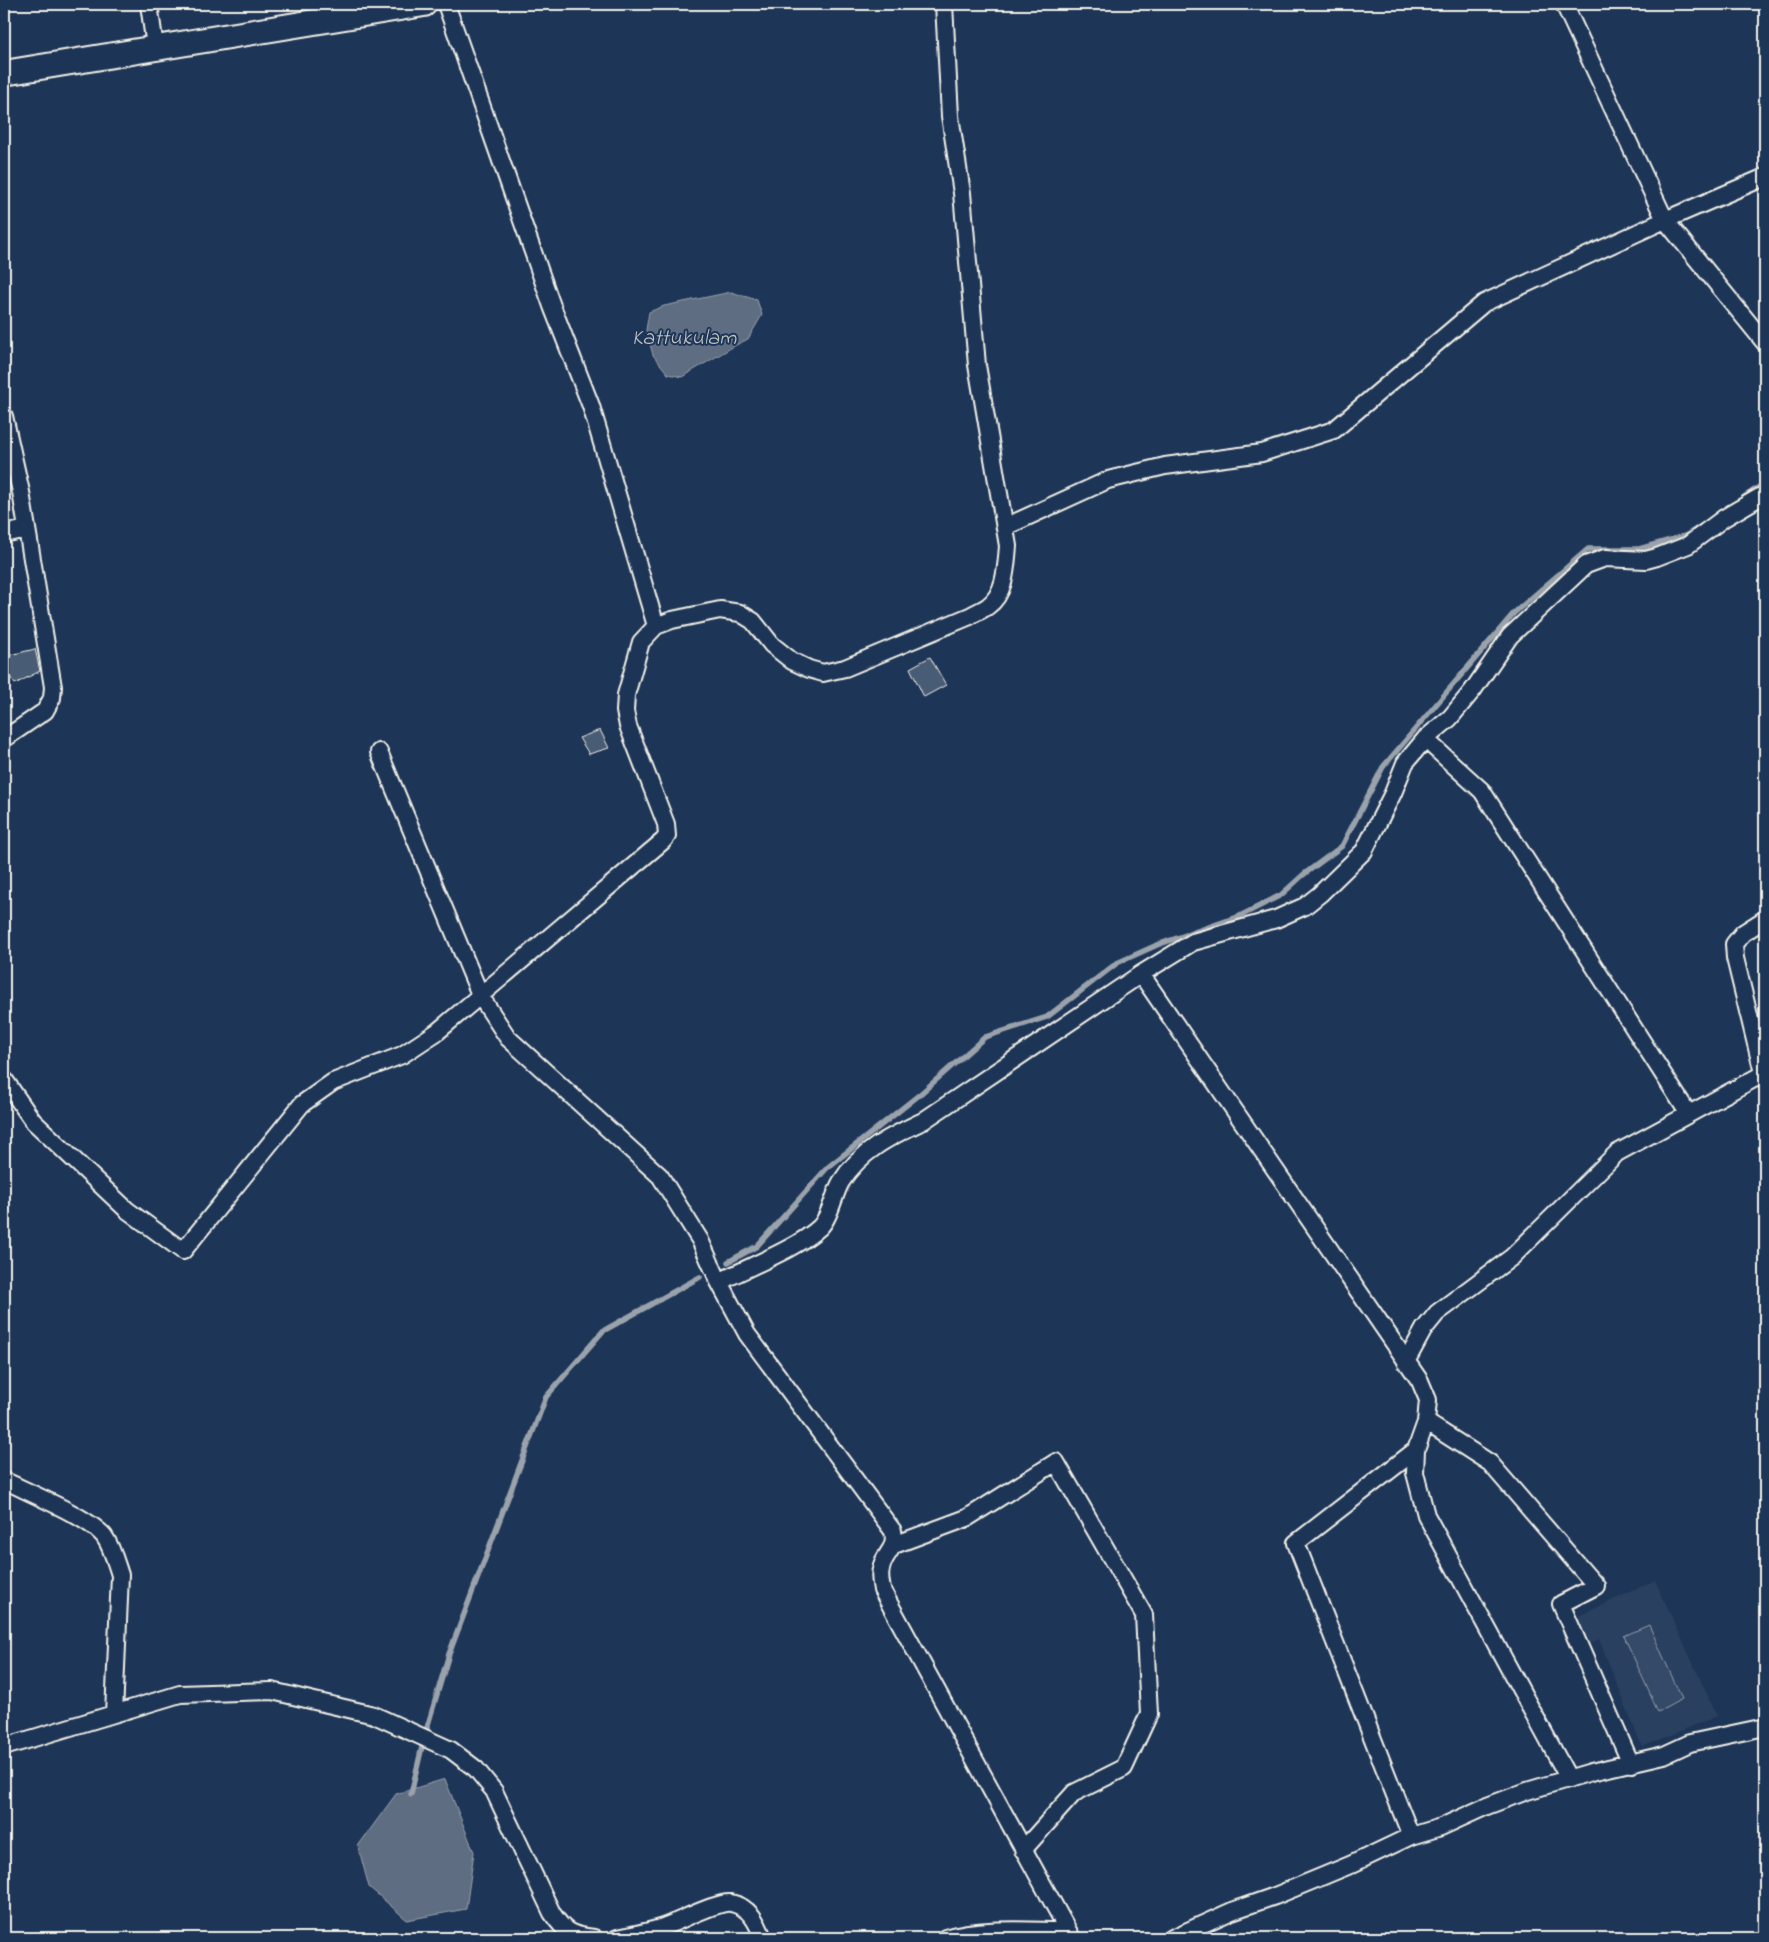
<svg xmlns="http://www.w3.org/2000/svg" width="1769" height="1942" font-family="'Indie Flower',sans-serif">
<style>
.built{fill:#2a4060}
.green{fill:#354a67;stroke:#949ea8}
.water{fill:#5e6d82;stroke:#9aa2ab}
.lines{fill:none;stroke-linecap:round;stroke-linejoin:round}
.stream{stroke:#9aa2ab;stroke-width:5.5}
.building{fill:#485b74;stroke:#f4f1e8}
.street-casing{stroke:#f4f1e8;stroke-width:20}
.secondary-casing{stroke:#f4f1e8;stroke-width:28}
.street{stroke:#1d3557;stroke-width:16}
.secondary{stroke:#1d3557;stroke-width:24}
.labels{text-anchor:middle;stroke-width:4;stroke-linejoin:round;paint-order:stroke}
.water-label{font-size:22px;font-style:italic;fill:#c0c3c4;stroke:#1d3557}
</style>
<rect width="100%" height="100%" fill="#1d3557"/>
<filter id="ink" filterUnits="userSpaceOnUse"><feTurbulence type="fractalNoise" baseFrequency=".02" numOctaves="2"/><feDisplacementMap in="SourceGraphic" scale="10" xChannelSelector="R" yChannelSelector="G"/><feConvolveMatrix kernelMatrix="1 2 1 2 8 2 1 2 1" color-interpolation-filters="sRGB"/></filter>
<g filter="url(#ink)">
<path class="built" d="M1655,1580L1717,1716L1642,1747L1599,1639L1589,1644L1577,1617Z"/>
<path class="green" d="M1649,1625L1682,1699L1658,1712L1624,1636Z"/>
<path class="water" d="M731,292L757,300L762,315L748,339L736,345L682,377L668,374L653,355L646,330L649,312L664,306Z
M445,1779L474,1852L466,1909L407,1920L369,1887L358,1846L396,1794Z"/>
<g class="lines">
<path class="stream" d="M1744,497L1765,483
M728,1262L757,1246L827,1168L919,1095L985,1037L1047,1017L1117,963L1157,945L1240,916L1281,895L1303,875L1342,846L1383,767L1514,613L1588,549H1639L1685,536L1701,526
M411,1794L424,1738L449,1654L546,1397L603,1331L700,1277"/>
</g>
<path class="building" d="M35,649L40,671L15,684L7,673L6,656Z
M930,657L946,685L924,697L910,668Z
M600,730L609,748L589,754L579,738Z"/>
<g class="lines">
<defs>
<path id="street" d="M149,4L155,47
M446,4L552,306L591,406L656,626
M1564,4L1665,220L1765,343
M4,416L21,492L53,687L52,698L45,711L4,739
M1005,527L1108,480L1165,466L1262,453L1334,430L1484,303L1665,220L1765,177
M4,534L26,529
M1425,739L1482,791L1688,1113
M379,752L481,997L508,1038L660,1176L700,1240L719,1282L747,1334L893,1531C897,1551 884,1552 881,1569C879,1576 881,1583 882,1590L1072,1938
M1765,919L1743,933L1734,944L1735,958L1765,1081
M1141,974L1193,942L1276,919L1305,906L1320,894L1364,851L1393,793L1405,763L1425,739L1450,718L1473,690L1510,636L1586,565L1605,558L1646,560L1657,557L1688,545L1724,518L1765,494
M4,1079L33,1121L127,1210L183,1251L302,1104L333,1082L402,1055L437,1032L663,841L667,836L666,824L628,726L625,711L626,695L641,642L656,626L672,620L720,610L740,613L753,621L772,645L792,661L809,669L823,673L845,668L970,616C976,612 983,610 988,606C1006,593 1006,566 1008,546L977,365L962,193L950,116L944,4
M719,1282C748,1267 798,1248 820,1227C830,1217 834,1194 841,1182C860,1151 891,1136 923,1121L1141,974L1420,1381L1428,1400L1426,1422L1416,1450L1415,1473L1426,1515L1569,1779
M1406,1362L1424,1329L1437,1313L1512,1257L1617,1153L1763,1074
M1426,1422L1490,1463L1596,1586L1561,1604L1631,1764
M4,1480C29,1493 87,1516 104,1536C112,1547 116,1563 120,1575L114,1714
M894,1545L967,1518L1056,1462L1144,1615L1149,1714L1124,1768L1074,1793L1023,1850
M4,1747L180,1694L272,1691L374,1715L451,1750L476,1769L494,1791L552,1913C565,1933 571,1935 594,1938
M1411,1836L1296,1543L1416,1450
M617,1938C632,1935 648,1932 663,1927C678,1922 718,1901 731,1903C750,1907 757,1922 763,1938
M945,1938C983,1927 1028,1931 1068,1931
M1172,1938L1232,1911L1275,1896L1350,1865L1411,1836L1441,1827L1487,1806L1527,1791L1591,1772L1664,1755L1690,1743L1765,1727"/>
<path id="secondary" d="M4,73L424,4"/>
</defs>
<use href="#street" class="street-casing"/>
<use href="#secondary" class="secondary-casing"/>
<use href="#street" class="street"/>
<use href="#secondary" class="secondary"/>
</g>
</g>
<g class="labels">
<g class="water-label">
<text x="684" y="344">Kattukulam</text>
</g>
</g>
<rect width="1769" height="1942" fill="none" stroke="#1d3557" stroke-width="20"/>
<rect x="10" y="10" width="1749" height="1922" fill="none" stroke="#f4f1e8" stroke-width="2" filter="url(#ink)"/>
</svg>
